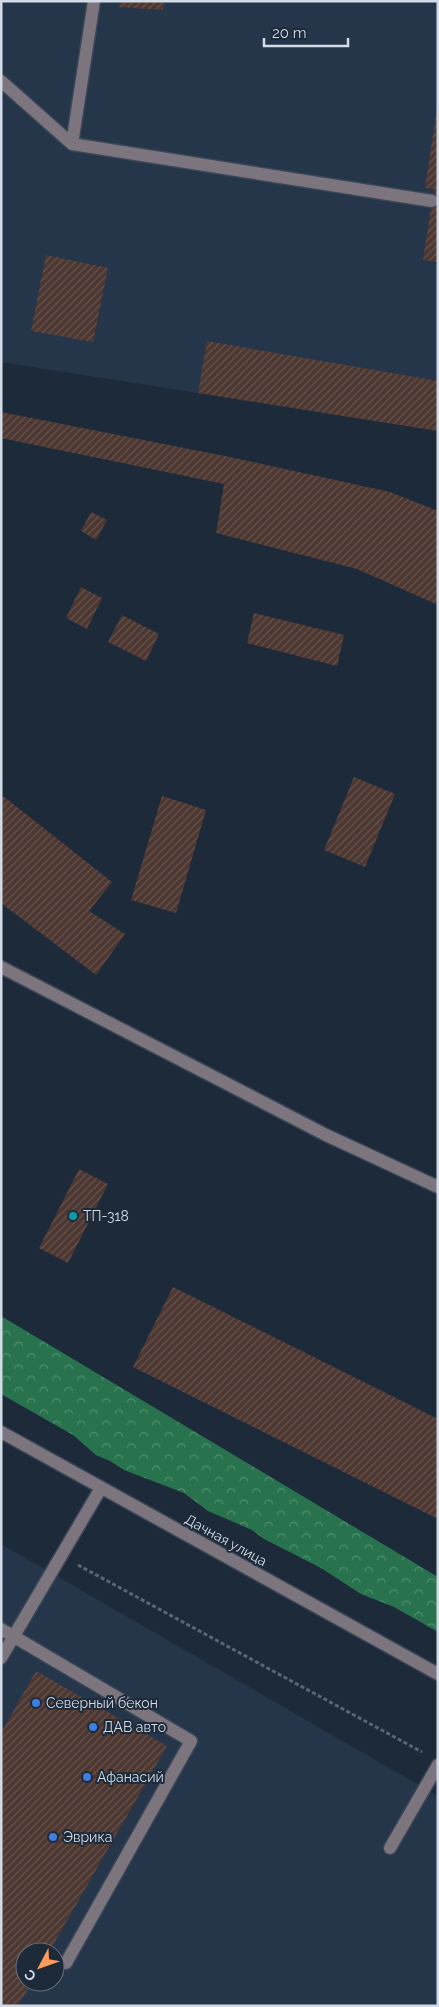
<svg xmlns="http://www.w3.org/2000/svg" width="439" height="2007" font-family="Raleway,sans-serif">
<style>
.built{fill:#25364a;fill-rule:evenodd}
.forest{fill:url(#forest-crowns)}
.building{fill:url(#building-hatch)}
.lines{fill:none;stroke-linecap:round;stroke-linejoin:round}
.minor-casing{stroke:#3a4656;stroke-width:15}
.path{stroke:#5b6674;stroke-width:3;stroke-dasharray:4 2.5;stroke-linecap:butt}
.minor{stroke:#7c757e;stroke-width:12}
.culture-dot{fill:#0f9aa8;stroke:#1d2a3a;stroke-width:2}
.shop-dot{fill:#3f7fe0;stroke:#1d2a3a;stroke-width:2}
.labels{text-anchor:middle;stroke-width:4;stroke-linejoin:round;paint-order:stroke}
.poi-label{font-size:14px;fill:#d3dce6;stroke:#1d2a3a;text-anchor:start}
.street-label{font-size:14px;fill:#d3dce6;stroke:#1d2a3a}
</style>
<defs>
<pattern id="forest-crowns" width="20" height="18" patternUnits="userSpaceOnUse" patternTransform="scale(1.25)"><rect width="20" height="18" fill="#28734d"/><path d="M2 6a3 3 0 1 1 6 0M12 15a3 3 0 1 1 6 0" fill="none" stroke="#508d6f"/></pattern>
<pattern id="building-hatch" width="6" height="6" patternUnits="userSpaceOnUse" patternTransform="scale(1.25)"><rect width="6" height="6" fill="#4d3731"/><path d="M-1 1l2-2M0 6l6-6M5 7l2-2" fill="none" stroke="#66534f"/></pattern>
</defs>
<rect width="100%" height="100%" fill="#1d2a3a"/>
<path class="built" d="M1,1H438V431L1,362Z
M1,1544L438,1796V2006H1ZM25,1952H55V1982H25Z"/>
<path class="forest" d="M1,1316L438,1577V1632L394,1607L361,1594L321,1568L264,1539L252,1530L208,1511L184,1493L124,1470L110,1461L96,1455L73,1435L1,1394Z"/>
<path class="building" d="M120,1H164L163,10L119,7Z
M437,108H438V262L423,260L434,189L425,188Z
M46,255L108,268L93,342L31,331Z
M207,341L438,381V431L198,393Z
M1,412L230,457L390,492L438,511V605L357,569L216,533L224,484L1,438Z
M91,512L107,520L96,540L81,531Z
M81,587L102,598L87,629L66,618Z
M254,613L344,635L337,666L247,643Z
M122,615L159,634L146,661L108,642Z
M354,777L395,794L365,867L324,850Z
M3,796L112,882L89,911L125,934L96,975L1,903V798Z
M162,796L206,810L176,913L131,900Z
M79,1169L108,1184L68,1263L39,1248Z
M173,1287L438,1419V1519L133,1367Z
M36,1671L167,1746L49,1952H25V1982H32L18,2006H1V1733Z"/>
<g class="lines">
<defs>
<path id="minor" d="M1,81L72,144L432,201
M72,144L94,1
M1,967L326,1135L438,1187
M1,1432L438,1674
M1,1629L191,1741L66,1963
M1,1658L101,1488
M390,1848L438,1765"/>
</defs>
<use href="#minor" class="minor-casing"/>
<path class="path" d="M78,1565L422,1752"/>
<use href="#minor" class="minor"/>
</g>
<circle class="culture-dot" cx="73" cy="1216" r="5"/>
<g class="shop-dot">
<circle cx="36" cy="1703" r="5"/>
<circle cx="93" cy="1727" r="5"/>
<circle cx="87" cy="1777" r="5"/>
<circle cx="53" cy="1837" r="5"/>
</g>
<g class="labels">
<g class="poi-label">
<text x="83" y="1221">ТП-318</text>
<text x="46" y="1708">Северный бекон</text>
<text x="103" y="1732">ДАВ авто</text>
<text x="97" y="1782">Афанасий</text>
<text x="63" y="1842">Эврика</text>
</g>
<g class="street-label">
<text transform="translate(226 1540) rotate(29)" y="5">Дачная улица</text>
</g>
</g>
<rect width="439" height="2007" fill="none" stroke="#d3dce6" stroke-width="5"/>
<g transform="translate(40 1967) rotate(229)"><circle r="24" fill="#1d2a3a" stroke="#66717f"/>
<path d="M0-4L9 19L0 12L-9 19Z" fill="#fe9b58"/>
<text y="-8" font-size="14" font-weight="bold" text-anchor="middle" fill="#d3dce6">С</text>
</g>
<path d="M264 38v8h84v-8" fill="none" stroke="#d3dce6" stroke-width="2.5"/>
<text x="272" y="38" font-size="15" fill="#d3dce6" stroke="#1d2a3a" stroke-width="4" paint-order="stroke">20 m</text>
</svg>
